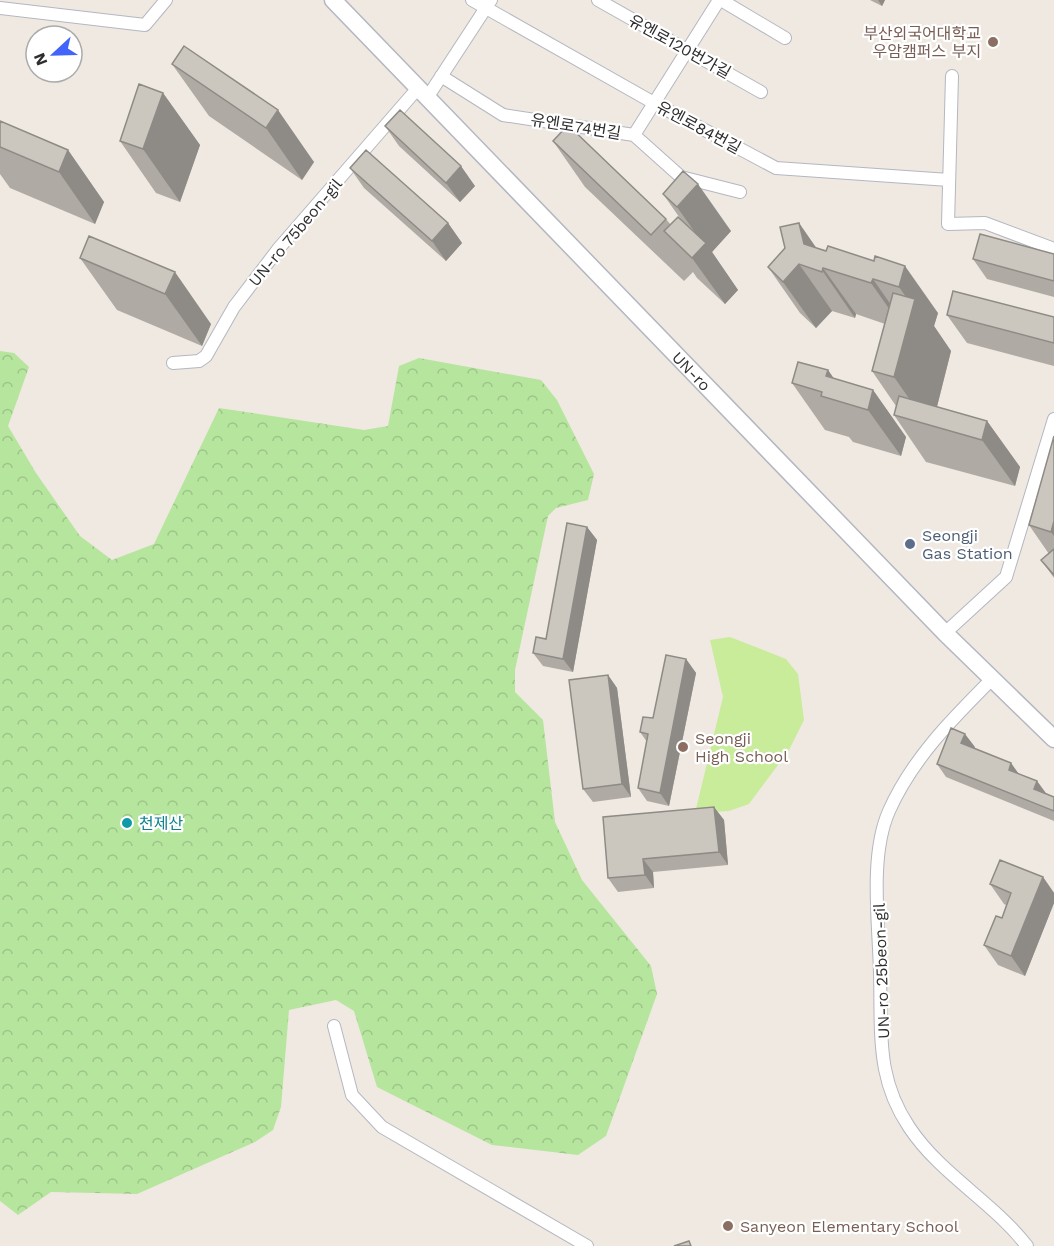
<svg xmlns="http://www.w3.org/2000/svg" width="1054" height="1246" font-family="'Work Sans','Noto Sans KR',sans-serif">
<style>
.forest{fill:url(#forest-crowns)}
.pitch{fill:#c9ec9a}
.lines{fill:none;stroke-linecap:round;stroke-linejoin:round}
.street-casing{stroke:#b4b7c1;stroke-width:14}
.secondary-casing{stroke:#b4b7c1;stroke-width:19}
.street{stroke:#fff;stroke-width:12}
.secondary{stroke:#fff;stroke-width:16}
.wall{fill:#afaba4}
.shaded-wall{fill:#8e8b86}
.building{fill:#cbc7bf;stroke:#8e8b86;stroke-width:1.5}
.education-dot{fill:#8d6e63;stroke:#fff;stroke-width:2}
.service-dot{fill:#5c6f8a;stroke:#fff;stroke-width:2}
.culture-dot{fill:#0f9aa8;stroke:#fff;stroke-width:2}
.labels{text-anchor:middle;stroke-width:4.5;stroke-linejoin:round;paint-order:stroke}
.education-label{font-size:16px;fill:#785e54;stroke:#fff;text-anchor:start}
.street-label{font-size:16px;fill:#2e2e2e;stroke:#fff}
.service-label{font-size:16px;fill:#4e5e75;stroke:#fff;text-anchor:start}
.culture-label{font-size:16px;fill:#0d838f;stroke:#fff;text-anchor:start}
</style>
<defs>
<pattern id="forest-crowns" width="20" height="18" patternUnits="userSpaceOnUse" patternTransform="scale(1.5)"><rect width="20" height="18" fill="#b6e59e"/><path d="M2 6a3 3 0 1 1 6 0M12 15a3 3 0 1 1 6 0" fill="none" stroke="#9dc588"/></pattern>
</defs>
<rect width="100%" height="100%" fill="#efe9e1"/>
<path class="forest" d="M0,351L14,353L29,367L8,426L36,473L80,536L112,560L154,544L219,408L364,430L388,426L399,366L419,358L541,380L557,400L594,474L588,500L556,508L548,516L515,670V692L543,720L555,822L582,880L651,966L657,994L606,1136L578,1155L492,1145L377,1087L354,1011L336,1000L289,1010L281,1107L273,1130L255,1142L137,1194L51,1192L18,1215L0,1201Z"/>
<path class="pitch" d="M730,637L786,659L798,674L804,720L789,750L749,804L729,811L695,813L723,697L710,640Z"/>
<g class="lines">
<defs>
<path id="street" d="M472,0L654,103L776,168L949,180
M598,0L761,92
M721,0L785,38
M0,8L145,25L166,0
M441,76L503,115L634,135L681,177L740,192
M952,76L948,224L985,223L1054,249
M427,98L491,0
M634,135L719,0
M173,363L199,361L206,356L234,307L279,248L418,88
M945,633L1006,577L1054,419
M992,679C952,719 912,759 889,811C869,856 879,924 880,973C881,1004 879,1038 885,1069C889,1090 897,1109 909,1127C940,1174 993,1202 1027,1246
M334,1026L352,1095L382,1127L587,1246"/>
<g id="secondary">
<path id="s1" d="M333,0L945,633L1054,739"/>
</g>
</defs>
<use href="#street" class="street-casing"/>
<use href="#secondary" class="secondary-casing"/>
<use href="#street" class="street"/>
<use href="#secondary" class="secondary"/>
</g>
<path class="wall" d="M870,0H885L882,6Z
M184,46L314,162L302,180L209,116L172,64Z
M163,93L200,145L180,202L156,193L120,141Z
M0,121L68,150L104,202L95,224L10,188L0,174Z
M385,126L475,186L460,202L399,146Z
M553,141L666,219L671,225L682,221L663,194L731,231L712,252L738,290L725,304L697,278L693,272L684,281L585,187Z
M350,168L448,223L462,243L446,261L364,188Z
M799,223L816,248L874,261L938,313L934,326L951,351L937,407L987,421L1020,467L1015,486L926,462L894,415L896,406L872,371L885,324L856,314L855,318L832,311L816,328L800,313L768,267L785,248Z
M89,236L211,324L202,346L117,310L80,258Z
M1054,254V297L987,279L973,259Z
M947,315L1054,317V366L967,343Z
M828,370L834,379L873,390L906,437L901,456L853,442L849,437L825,430L792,383Z
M1054,436V578L1041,560L1049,554L1029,525Z
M587,527L597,540L573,672L543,666L533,653L546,639Z
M686,659L696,673L669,806L647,801L638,788L647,742L640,732L653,718Z
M608,675L617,688L631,797L593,802L583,789Z
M975,747L974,748L1011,763L1018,774L1037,781L1046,793L1054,797V821L946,777L937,764Z
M714,807L724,820L728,865L653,872L654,888L618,892L608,878Z
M1043,877L1054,893V903L1025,976L998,965L984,945L1002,918L1006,905L1004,904L990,884Z"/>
<path class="shaded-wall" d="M878,0H885L882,6Z
M163,93L200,145L180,202L143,149Z
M278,110L314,162L302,180L266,128Z
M68,150L104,202L95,224L59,172Z
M461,166L475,186L460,202L446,183Z
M698,184L731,231L712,252L738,290L725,304L692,258L704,245L677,207Z
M448,223L462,243L446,261L432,241Z
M799,223L831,269L823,268L856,314L855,318L804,244Z
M799,264L832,311L816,328L783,282Z
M905,266L938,313L934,326L951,351L932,426L927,424L894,377L913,307L899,287Z
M175,272L211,324L202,346L165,294Z
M873,279L905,325L904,330L871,283Z
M828,370L852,405L826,376Z
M873,390L906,437L901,456L868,410Z
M987,421L1020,467L1015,486L982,440Z
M1054,521V536L1051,532Z
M587,527L597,540L573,672L563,659Z
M686,659L696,673L669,806L660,793Z
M608,675L617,688L631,797L622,784Z
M965,734L975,747L971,757L961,743Z
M1011,763L1021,777L1009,770Z
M1037,781L1047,795L1034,789Z
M714,807L724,820L728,865L719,852Z
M643,859L653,872L654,888L645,875Z
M1043,877L1054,893V903L1025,976L1011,956Z"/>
<path class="building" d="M184,46L278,110L266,128L172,64Z
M139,84L163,93L143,149L120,141Z
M400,110L461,166L446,183L385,126Z
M0,121L68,150L59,172L0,147Z
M568,125L666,219L651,235L553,141Z
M366,150L448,223L432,241L350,168Z
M683,171L698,184L677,207L663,194Z
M678,217L706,243L692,258L664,231Z
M799,223L804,244L826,251L828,246L874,261L875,256L905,266L899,287L873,279L871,283L823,268L822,272L799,264L783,282L768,267L785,248L780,227Z
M980,234L1054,254V281L973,259Z
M89,236L175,272L165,294L80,258Z
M953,291L1054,317V343L947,315Z
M893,293L915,299L894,377L872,371Z
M798,362L828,370L826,376L873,390L868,410L821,396L822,392L792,383Z
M899,396L987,421L982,440L894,415Z
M1054,436V521L1051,532L1029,525Z
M567,523L587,527L563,659L533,653L536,637L546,639Z
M1054,549V575L1041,560Z
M666,655L686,659L660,793L638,788L648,734L640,732L643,717L653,718Z
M608,675L622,784L583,789L569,680Z
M951,728L965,734L961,743L1011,763L1009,770L1037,781L1034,789L1054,797V811L937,764Z
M714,807L719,852L643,859L645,875L608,878L603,817Z
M1000,860L1043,877L1011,956L984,945L996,916L1002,918L1011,893L990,884Z
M689,1241L691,1246H674Z"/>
<g class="education-dot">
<circle cx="993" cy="42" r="6"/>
<circle cx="683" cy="747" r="6"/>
<circle cx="728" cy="1226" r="6"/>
</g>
<circle class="service-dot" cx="910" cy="544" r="6"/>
<circle class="culture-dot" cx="127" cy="823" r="6"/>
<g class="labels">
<g class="education-label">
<text x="981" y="39" text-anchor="end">부산외국어대학교<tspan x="981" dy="18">우암캠퍼스 부지</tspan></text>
<text x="695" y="744">Seongji<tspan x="695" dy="18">High School</tspan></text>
<text x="740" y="1232">Sanyeon Elementary School</text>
</g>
<g class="street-label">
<text transform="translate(680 46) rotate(29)" y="6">유엔로120번가길</text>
<text transform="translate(576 126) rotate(9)" y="6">유엔로74번길</text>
<text transform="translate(699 127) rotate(28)" y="6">유엔로84번길</text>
<text transform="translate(295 232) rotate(-50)" y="6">UN-ro 75beon-gil</text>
<text dy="6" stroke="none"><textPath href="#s1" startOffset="516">UN-ro</textPath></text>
<text transform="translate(881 971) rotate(-92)" y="6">UN-ro 25beon-gil</text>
</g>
<g class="service-label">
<text x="922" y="541">Seongji<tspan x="922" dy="18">Gas Station</tspan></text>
</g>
<g class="culture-label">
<text x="139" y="829">천제산</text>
</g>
</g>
<g transform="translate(54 54) rotate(248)"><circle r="28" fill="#ffffff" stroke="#ababab" stroke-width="1.5"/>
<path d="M0-4.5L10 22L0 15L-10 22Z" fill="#4264fb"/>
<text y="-9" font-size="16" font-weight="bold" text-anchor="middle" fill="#2e2e2e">N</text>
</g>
</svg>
